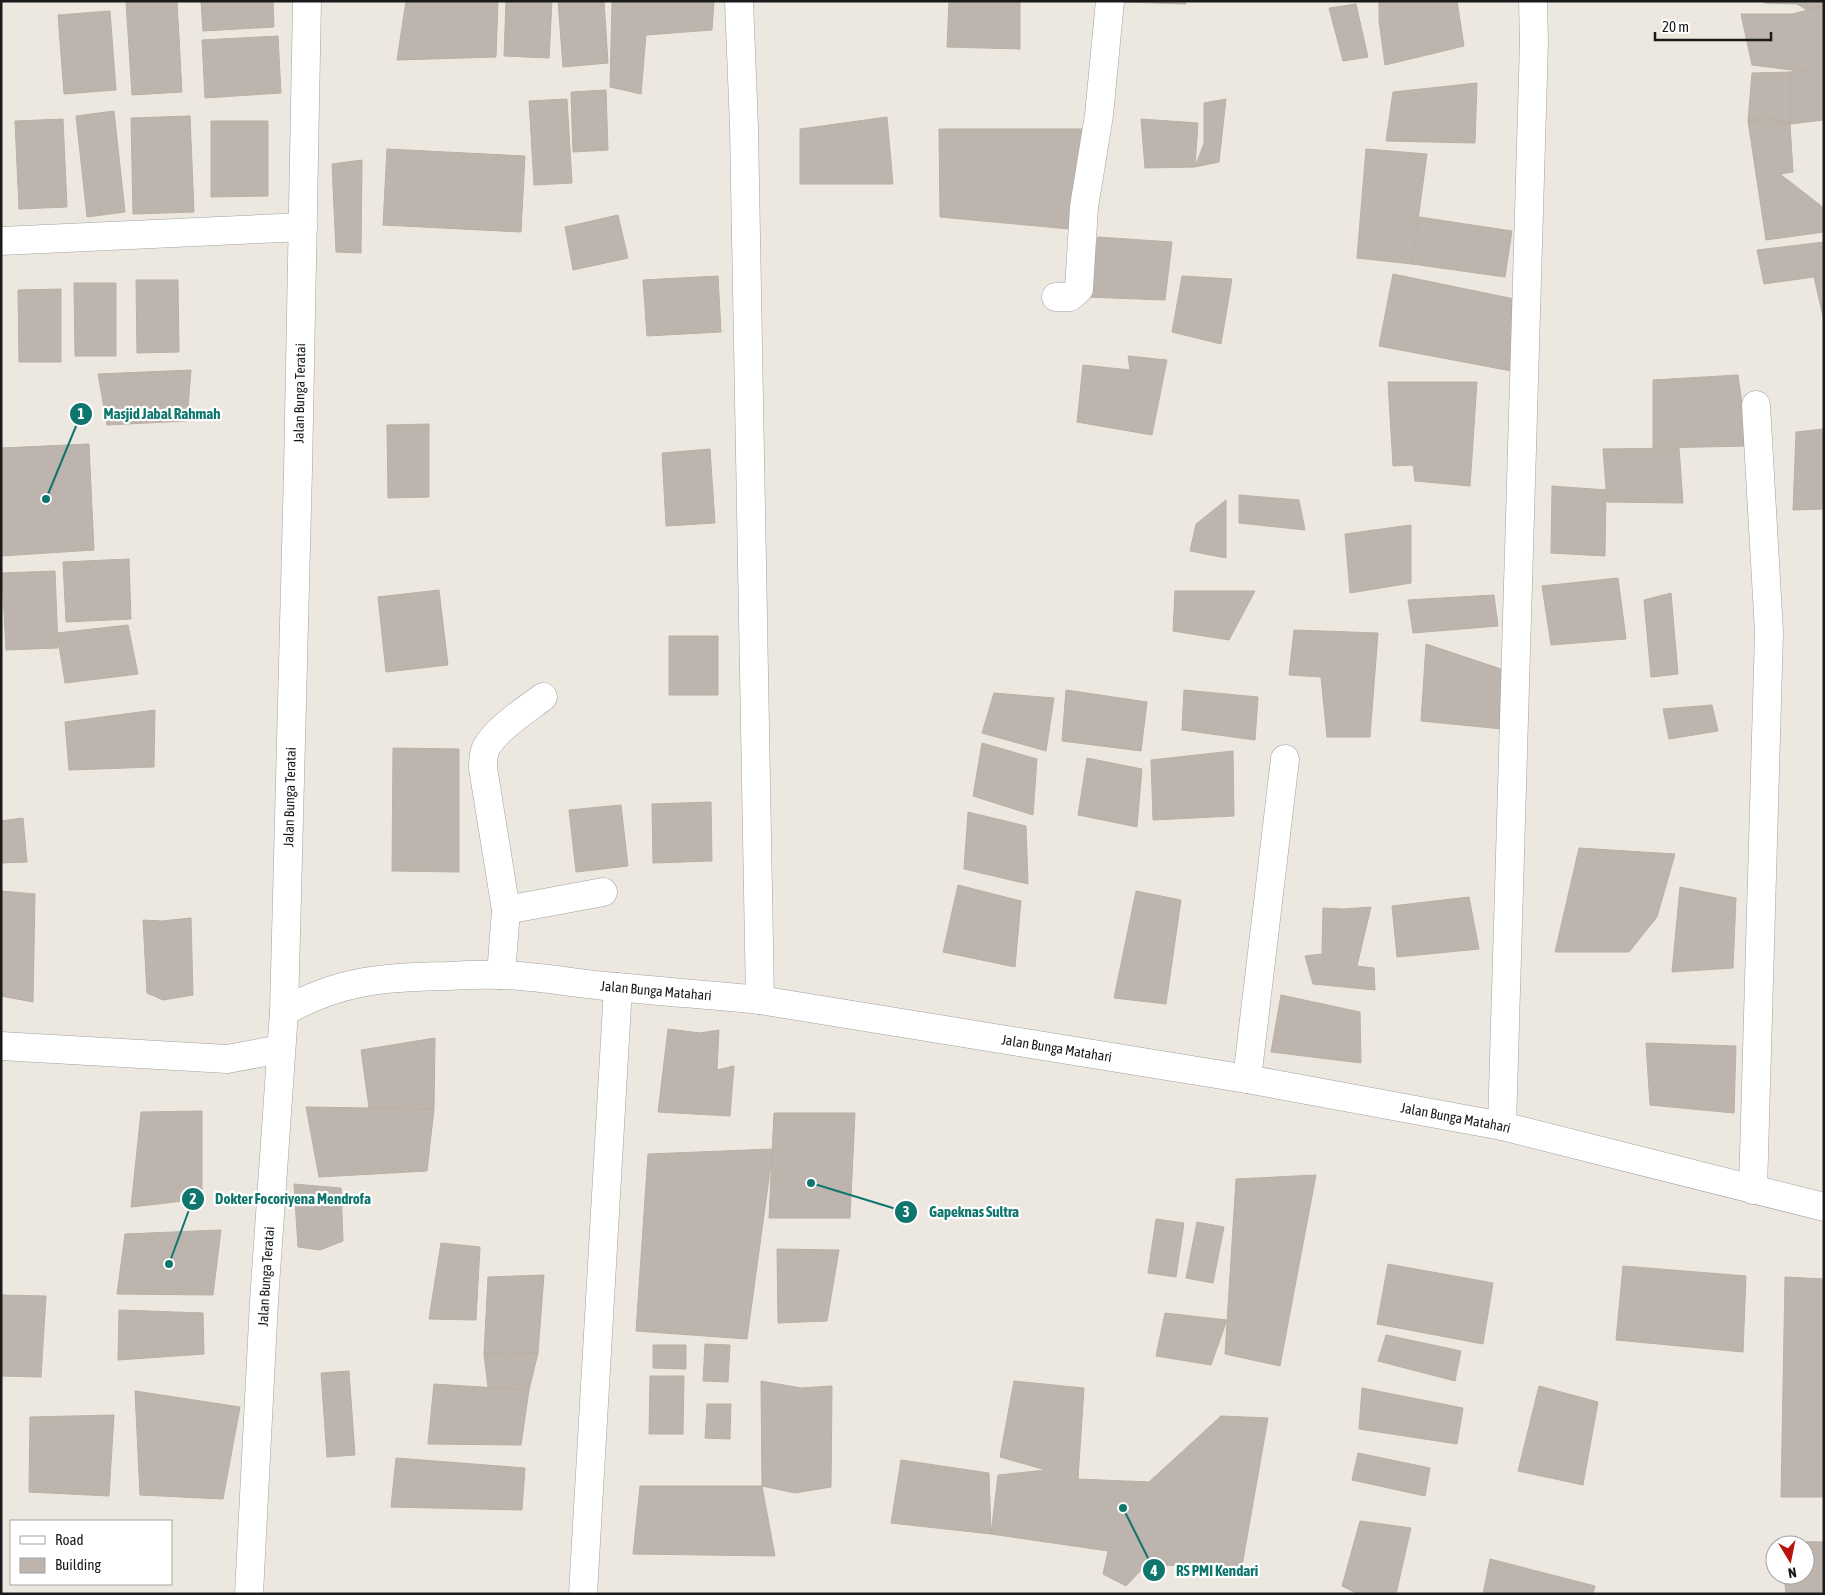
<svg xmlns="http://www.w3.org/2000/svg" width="1825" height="1595" font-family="'Asap Condensed',sans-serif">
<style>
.building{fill:#bcb4ad;stroke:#bcafa4}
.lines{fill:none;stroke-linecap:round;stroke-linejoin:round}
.minor-casing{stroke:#a1a1a1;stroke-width:29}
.minor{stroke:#fff;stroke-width:28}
.labels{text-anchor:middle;stroke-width:4.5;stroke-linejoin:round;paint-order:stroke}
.street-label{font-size:14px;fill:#1a1a1a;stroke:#fff}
.leader{fill:none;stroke:#0f766e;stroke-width:2}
.callout-dot{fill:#0f766e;stroke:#fff;stroke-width:2}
.mark-label{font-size:15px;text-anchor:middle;font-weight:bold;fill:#fff}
.callout-label{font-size:15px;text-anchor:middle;font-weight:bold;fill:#0f766e;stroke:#fff;stroke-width:4.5;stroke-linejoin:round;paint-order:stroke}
</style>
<rect width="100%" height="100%" fill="#ece8e0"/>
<path class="building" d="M177,1L182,92L132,95L126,2Z
M201,1H273L274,27L203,31Z
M406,1H498L496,57L397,60Z
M506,1H552L549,58L504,56Z
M558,1H604L608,63L563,67Z
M612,1H714L712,30L646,35L641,94L610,87Z
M949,1H1020V49L947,47Z
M1124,1H1185L1186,4L1124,2Z
M1379,1H1457L1464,46L1385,65L1379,21Z
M1764,1H1824V6L1807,10L1797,4L1764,3Z
M1356,4L1368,57L1343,61L1329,8Z
M1824,6V67L1799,71L1752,65L1741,14H1792Z
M110,11L116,90L64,94L58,15Z
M278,36L281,93L205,98L202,40Z
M1824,67V120L1790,124V72Z
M1790,72V124L1748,121L1752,73Z
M1477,83L1475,143L1386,141L1393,92Z
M606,90L608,150L573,152L571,92Z
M567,99L572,183L534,185L529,101Z
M1226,99L1219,162L1195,167L1204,143V103Z
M114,111L125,212L87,217L76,116Z
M190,116L194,212L133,214L131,118Z
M887,117L893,184H800V129Z
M1767,117L1790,124L1793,172L1780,174L1824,208V232L1766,240L1748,121Z
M63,119L67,207L19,209L15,121Z
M1141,119L1198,123L1195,167L1145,168Z
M211,121H268V196L211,197Z
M939,129H1087L1069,229L940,217Z
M387,149L525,156L521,232L383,225Z
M1366,149L1427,154L1412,264L1357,258Z
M362,160L361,253L336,252L332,164Z
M618,215L628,258L573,270L565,227Z
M1419,217L1512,231L1505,277L1412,264Z
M1098,237L1172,242L1165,300L1086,297Z
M1824,242V321L1814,277L1764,284L1757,250Z
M1393,274L1524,301L1522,373L1379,346Z
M718,276L721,332L647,336L643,280Z
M1182,276L1232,279L1221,344L1172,332Z
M136,280H178L179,352L137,353Z
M74,283H116V356H75Z
M61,289V362H19L18,290Z
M1128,356L1167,360L1152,435L1077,422L1083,365L1130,370Z
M191,370L187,421L107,425L98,374Z
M1738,375L1748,446L1653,448V380Z
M1388,382H1477L1470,486L1415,481L1413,465L1393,466Z
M429,424V497L388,498L387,425Z
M1824,429V509L1793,510L1796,432Z
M89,444L94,550L1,556V448Z
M1679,448L1683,503L1607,502L1603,449Z
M710,449L715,523L666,526L662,453Z
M1552,486L1606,490L1605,556L1551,553Z
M1239,495L1299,500L1305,530L1239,523Z
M1226,500V558L1190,551L1196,524Z
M1411,525V583L1350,593L1345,534Z
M129,559L131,619L66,622L63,562Z
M55,571L58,648L6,650L2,573Z
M1618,578L1626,639L1551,645L1542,586Z
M439,590L448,665L386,672L378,597Z
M1175,591H1255L1229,640L1173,631Z
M1671,593L1678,674L1651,677L1644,600Z
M1494,595L1498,626L1413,633L1408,600Z
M128,625L138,674L65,683L57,633Z
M1294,630L1378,633L1370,737H1327L1321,677L1289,675Z
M669,636H718V695H669Z
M1426,644L1504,670L1502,729L1421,721Z
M1066,690L1147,702L1141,751L1062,741Z
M1184,690L1258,697L1255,740L1182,730Z
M994,693L1054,698L1046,751L982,733Z
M1712,705L1718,731L1669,739L1663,709Z
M155,710L154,767L69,770L65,722Z
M982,743L1037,759L1033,815L973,796Z
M393,748L459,749V872L392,871Z
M1233,751L1234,816L1153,820L1151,760Z
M1087,758L1142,769L1137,827L1078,815Z
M711,802L712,861L653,863L652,804Z
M621,805L628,866L576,872L569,810Z
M968,812L1026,826L1028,884L964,869Z
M23,818L27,862L1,863V821Z
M1579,848L1675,854L1657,917L1629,952H1555Z
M958,885L1021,901L1015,967L943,952Z
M1680,887L1736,898L1733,968L1672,972Z
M1,891L35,894L33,1002L1,996Z
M1136,891L1181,900L1166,1004L1114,998Z
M1469,897L1479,949L1397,957L1392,906Z
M1371,907L1357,966L1374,968L1375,990L1313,984L1305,956L1322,954L1323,908L1343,909Z
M191,918L193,995L163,1000L147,993L143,920L162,921Z
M1281,995L1360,1012L1361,1063L1271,1052Z
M668,1029L700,1033L719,1030L717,1070L734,1066L730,1116L658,1112Z
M435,1038L434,1109L369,1108L361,1050Z
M1646,1043L1736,1046L1734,1113L1650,1105Z
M306,1107L434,1109L427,1171L319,1177Z
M202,1111V1199L131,1207L141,1112Z
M774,1113H855L850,1218H769Z
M773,1149L747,1339L636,1331L648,1154Z
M1316,1175L1280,1366L1225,1354L1236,1179Z
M294,1184L341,1188L343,1241L320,1250L298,1247Z
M1156,1219L1184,1223L1176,1277L1148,1273Z
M1197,1222L1224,1227L1213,1283L1186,1278Z
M221,1230L213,1295L117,1294L125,1234Z
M441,1243L480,1247L476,1320L429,1319Z
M777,1249L839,1250L827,1321L778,1323Z
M1388,1264L1493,1283L1483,1344L1377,1324Z
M1623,1266L1746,1276L1743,1352L1616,1340Z
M544,1275L538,1353L484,1354L488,1277Z
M1785,1277L1824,1279V1497H1781Z
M1,1295L46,1296L41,1377L1,1376Z
M119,1310L203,1313L204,1354L118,1360Z
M1165,1313L1227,1320L1211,1365L1156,1356Z
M1386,1335L1461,1351L1455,1381L1378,1361Z
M705,1344L730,1345L728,1382L703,1381Z
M653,1345H686V1369L653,1368Z
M538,1353L529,1390L488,1387L484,1354Z
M349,1371L355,1455L327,1457L321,1373Z
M650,1376H684L683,1434H649Z
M761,1381L801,1388L832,1386L831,1487L795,1493L762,1486Z
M1014,1381L1084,1388L1078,1479L1149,1482L1221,1416L1268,1418L1242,1566L1146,1565L1126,1586L1103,1574L1108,1551L991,1534L998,1475L1046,1470L1000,1457Z
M434,1384L529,1390L521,1445L428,1444Z
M1539,1386L1598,1402L1583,1485L1518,1471Z
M1362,1388L1463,1408L1457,1444L1359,1429Z
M135,1391L240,1407L223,1499L140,1495Z
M707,1404H731L730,1439L705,1438Z
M114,1415L109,1496L29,1492L30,1417Z
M1358,1453L1430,1468L1425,1496L1352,1480Z
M396,1458L525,1468L522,1510L391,1507Z
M901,1460L989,1473L991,1534L891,1523Z
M640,1486H762L775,1556L633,1554Z
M1360,1521L1411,1528L1396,1594H1358L1342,1586Z
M1782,1541L1824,1542V1594H1786L1784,1575H1805V1545H1782Z
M1490,1559L1595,1586L1593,1594H1483Z"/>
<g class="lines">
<defs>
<g id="minor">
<path d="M739,1L744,127L760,1000"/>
<path d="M1,241L303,227"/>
<path d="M1056,297H1070L1079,289L1084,207L1099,115L1110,1"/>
<path d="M506,910L603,892"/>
<path d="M501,975L506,910L483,768C483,761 483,754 486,748C496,729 526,710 543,697"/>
<path id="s1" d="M284,1012C338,980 386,977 447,976C465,975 483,974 500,975C539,976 578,984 617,987C665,992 713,995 760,1000L1247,1079L1502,1126L1824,1207"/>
<path d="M1,1046L227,1059L281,1049"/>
<path d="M1247,1079L1285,759"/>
<path d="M1502,1126L1534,42L1533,1"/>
<path d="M1753,1190L1769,632L1756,405"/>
<path id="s2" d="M249,1594L264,1301L284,1012L298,470L307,1"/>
<path d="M583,1594L618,987"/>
</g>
</defs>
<use href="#minor" class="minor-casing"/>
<use href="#minor" class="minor"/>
</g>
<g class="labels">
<g class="street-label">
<text dy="5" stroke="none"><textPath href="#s2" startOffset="1202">Jalan Bunga Teratai</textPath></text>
<text dy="5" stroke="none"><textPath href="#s2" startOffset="798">Jalan Bunga Teratai</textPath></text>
<text dy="5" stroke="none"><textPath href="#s1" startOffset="379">Jalan Bunga Matahari</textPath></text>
<text dy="5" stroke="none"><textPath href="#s1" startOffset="784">Jalan Bunga Matahari</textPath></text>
<text dy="5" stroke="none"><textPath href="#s1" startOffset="1189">Jalan Bunga Matahari</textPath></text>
<text dy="5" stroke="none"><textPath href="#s2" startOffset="318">Jalan Bunga Teratai</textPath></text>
</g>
</g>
<path class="leader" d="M46 499L81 414M169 1264L193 1199M811 1183L906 1212M1123 1508L1154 1570"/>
<g class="callout-dot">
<circle cx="46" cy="499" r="5"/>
<circle cx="169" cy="1264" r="5"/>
<circle cx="811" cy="1183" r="5"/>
<circle cx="1123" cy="1508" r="5"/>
<circle cx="81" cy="414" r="12"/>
<circle cx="193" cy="1199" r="12"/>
<circle cx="906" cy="1212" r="12"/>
<circle cx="1154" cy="1570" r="12"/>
</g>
<g class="mark-label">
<text x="81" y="419">1</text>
<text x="193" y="1204">2</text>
<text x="906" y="1217">3</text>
<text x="1154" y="1576">4</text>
</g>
<g class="callout-label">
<text x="162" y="419">Masjid Jabal Rahmah</text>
<text x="293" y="1204">Dokter Focoriyena Mendrofa</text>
<text x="974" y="1217">Gapeknas Sultra</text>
<text x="1217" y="1576">RS PMI Kendari</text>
</g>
<rect width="1825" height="1595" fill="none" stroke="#1a1a1a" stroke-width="5"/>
<rect x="10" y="1520" width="162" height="65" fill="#ffffff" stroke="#a3a3a3"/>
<rect x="20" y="1536" width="25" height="8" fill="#ffffff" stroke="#a3a3a3"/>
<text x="55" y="1545" font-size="15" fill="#1a1a1a">Road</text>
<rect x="20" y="1558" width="25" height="15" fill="#bcb4ad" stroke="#a3a3a3"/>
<text x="55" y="1570" font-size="15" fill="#1a1a1a">Building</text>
<g transform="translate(1790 1560) rotate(170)"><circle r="24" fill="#ffffff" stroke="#a3a3a3"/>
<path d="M0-4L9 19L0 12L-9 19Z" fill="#b8140d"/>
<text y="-8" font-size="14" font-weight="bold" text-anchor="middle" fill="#1a1a1a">N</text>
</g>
<path d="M1655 32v8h116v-8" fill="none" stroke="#1a1a1a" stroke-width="2.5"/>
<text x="1662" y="32" font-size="15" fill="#1a1a1a" stroke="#ffffff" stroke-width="4" paint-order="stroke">20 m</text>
</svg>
